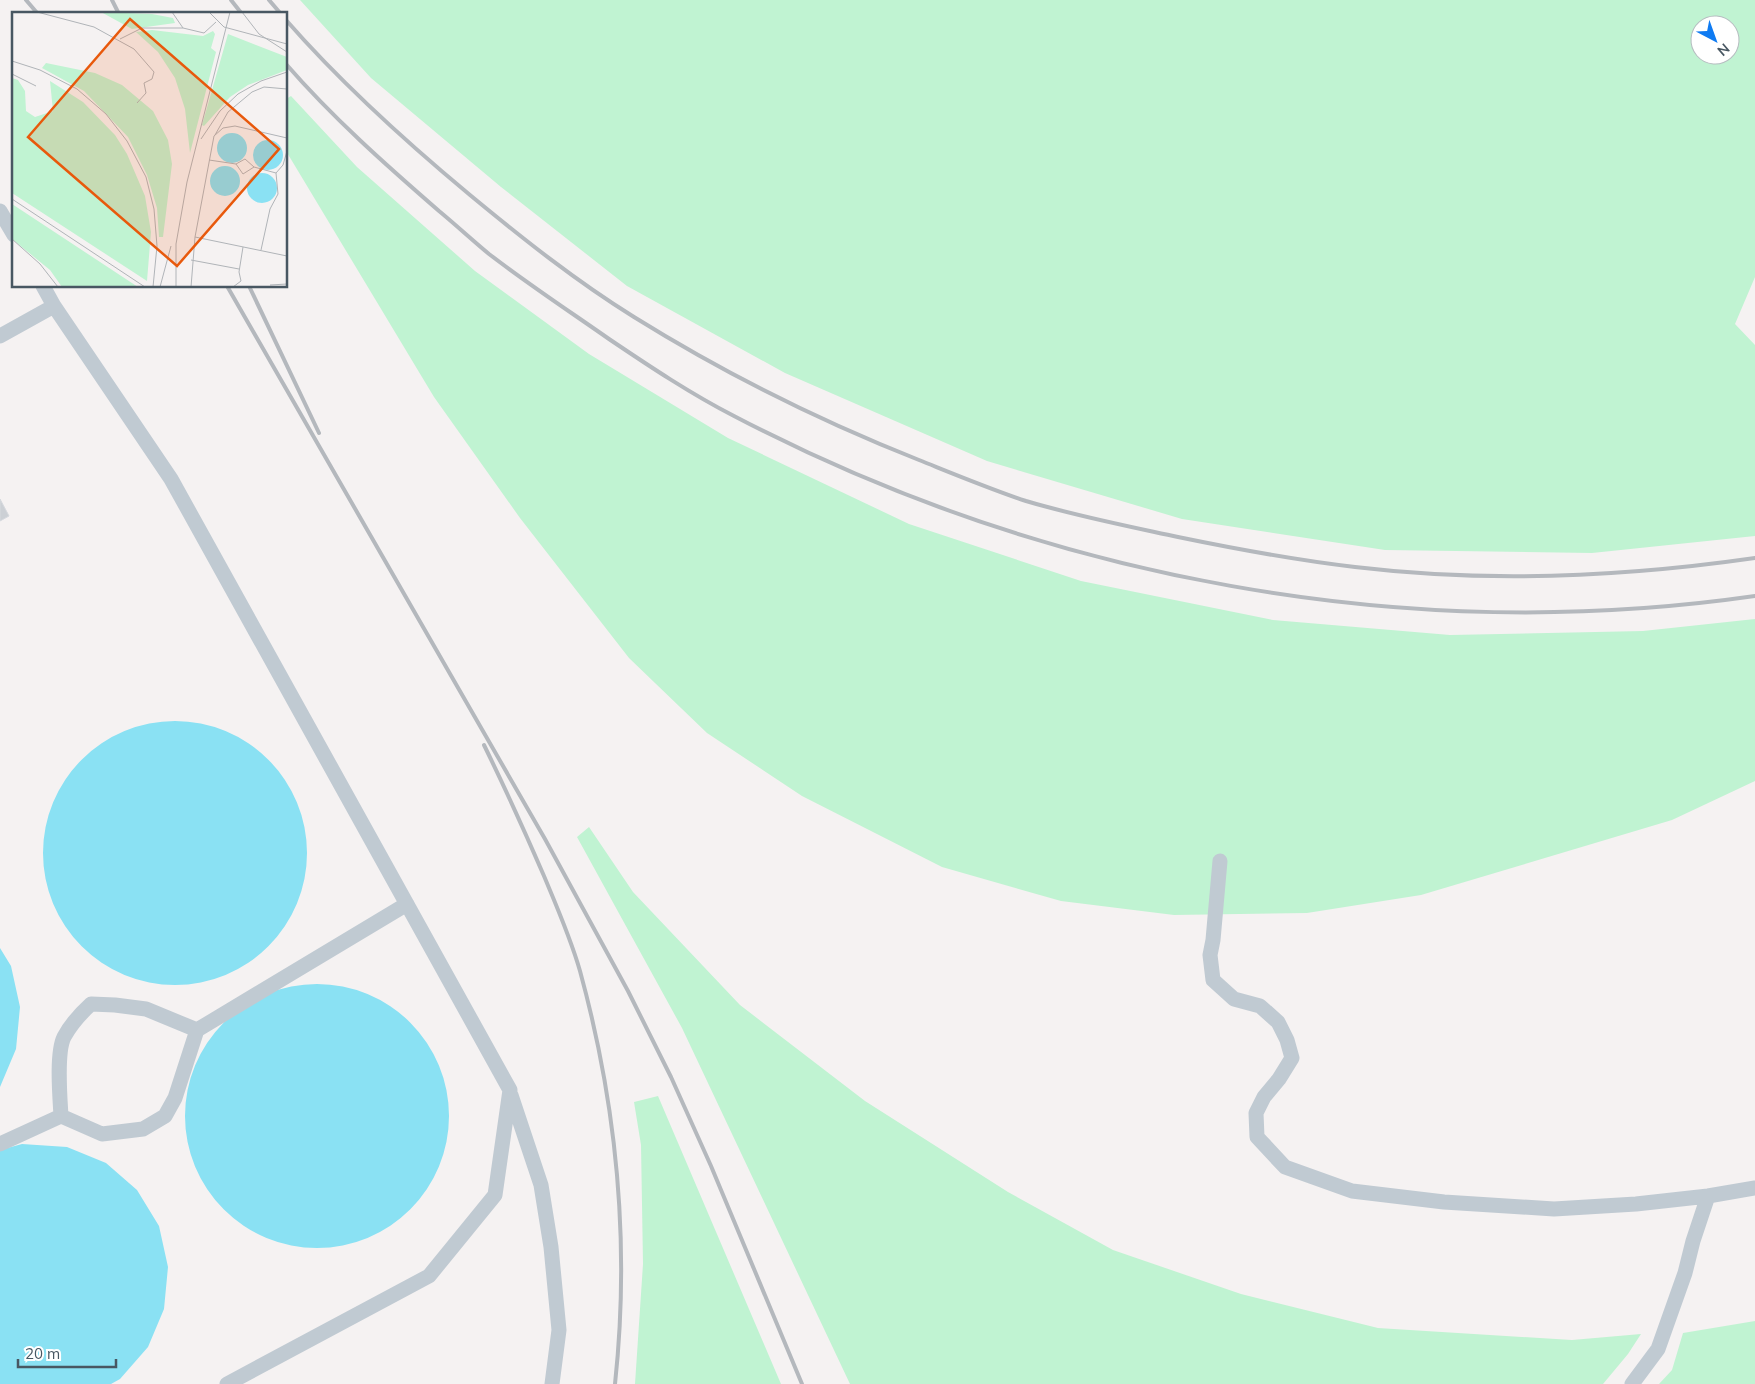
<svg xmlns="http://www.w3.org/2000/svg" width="1755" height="1384" font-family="Mulish,sans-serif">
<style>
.green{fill:#c0f3d2;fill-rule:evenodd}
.water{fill:#8ae1f3}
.building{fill:#ccd0d5;stroke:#d6d9de}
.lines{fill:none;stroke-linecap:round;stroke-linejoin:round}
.lane{stroke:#c0cad2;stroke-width:15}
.rail{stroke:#b4b8bd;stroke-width:4}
.inset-road{fill:none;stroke:#b0b4b8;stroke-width:1}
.view{fill:#e8590c;fill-opacity:0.15;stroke:#e8590c;stroke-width:2.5}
.inset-edge{fill:none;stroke:#485762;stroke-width:2.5}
</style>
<rect width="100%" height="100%" fill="#f5f2f2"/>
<path class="green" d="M300,0H1755V277L1735,324L1755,345V536L1592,553L1385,550L1182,519L987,461L785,373L627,286L501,187L371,78ZM1700,25H1730V55H1700Z
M291,96L357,167L475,271L589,354L728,438L909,524L1081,581L1273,620L1450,635L1643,631L1755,619V781L1672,820L1421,895L1307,913L1174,915L1061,901L942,867L802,796L707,733L629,658L520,518L434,397L286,151V99Z
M589,827L633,892L740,1005L865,1101L1008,1192L1113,1250L1241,1294L1378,1328L1572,1340L1641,1334L1628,1354L1603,1384H850L682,1028L577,837Z
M658,1096L781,1384H635L643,1264L641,1145L634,1102Z
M1755,1321V1384H1659L1672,1370L1683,1333Z"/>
<path class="water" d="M43 853a132 132 0 1 1 264 0a132 132 0 1 1-264 0Z
M0,948L11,966L20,1007L16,1049L0,1087Z
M185 1116a132 132 0 1 1 264 0a132 132 0 1 1-264 0Z
M22,1144L67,1147L106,1163L137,1190L159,1226L168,1267L164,1309L148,1347L120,1379L111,1384H0V1150Z"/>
<path class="building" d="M0,499L9,516L0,521Z"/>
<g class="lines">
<path class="lane" d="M0,211L14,235
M43,286L54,306
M0,336L54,306L171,479L510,1090L495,1195L429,1276L227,1384
M1220,861L1213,940L1210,955L1213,980L1234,999L1260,1006L1278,1022L1287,1040L1292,1058L1279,1079L1264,1097L1256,1113L1257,1137L1285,1167L1352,1191L1444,1202L1554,1209L1636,1204L1708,1196L1755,1188
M511,1095L541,1185L551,1247L559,1330L552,1384
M61,1116L102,1134L143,1129L165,1116L175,1098L197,1030
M0,1144L61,1116C60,1098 56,1053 64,1037C71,1024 80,1014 91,1004L115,1005L146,1009L197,1030L407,904
M1632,1384L1658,1349L1685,1273L1693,1241L1708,1196"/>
<path class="rail" d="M26,0L38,14
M112,0L119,14
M231,0L242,14
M269,0L281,14
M286,20C342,84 405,141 470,195C522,238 576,281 634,317C724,373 820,421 919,460C954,474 990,489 1026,501C1076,516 1127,526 1178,537C1236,549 1295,560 1355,567C1488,583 1623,577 1755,558
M286,64C333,118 386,165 439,211C456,225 472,240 489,254C528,284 569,311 609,339C649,366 691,394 734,416C1045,579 1407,646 1755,596
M227,286L545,839L628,991L671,1077L711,1166L802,1384
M249,286L319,433
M484,745C505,788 525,832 544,876C557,907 571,939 580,971C617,1106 630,1245 615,1384"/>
</g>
<g transform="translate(12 12)">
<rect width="275" height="275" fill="#f5f2f2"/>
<path d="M89,0L140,2L161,6L163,11L120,17ZM140,18L191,24L201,19L203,22L199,36L204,40L178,141L173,97L163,66L146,40L124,20ZM216,22L275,45V58L236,73L218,85L192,114L190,113ZM34,51L83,61L110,73L141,99L156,128L160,152L151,225H147L145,196L135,163L116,125L72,79L30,56ZM0,66L6,68L13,79L14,99L23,105L41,99L38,69L71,90L103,123L115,142L133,184L139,220L135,269L0,181ZM0,192L126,275H50L38,258L0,227Z" fill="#c0f3d2"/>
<path d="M205 136a15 15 0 1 1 30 0a15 15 0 1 1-30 0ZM241 143a15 15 0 1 1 30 0a15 15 0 1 1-30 0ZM198 169a15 15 0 1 1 30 0a15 15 0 1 1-30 0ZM235 176a15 15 0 1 1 30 0a15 15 0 1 1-30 0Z" fill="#8ae1f3"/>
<path class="inset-road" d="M25,0L82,15L122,37L142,60L140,67L132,71L134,81L125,91M160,0L171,16M197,0L212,15L275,32M230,0L247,22L275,40M108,27L130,16H171L192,21L204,10M0,49L28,58L65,77L94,102L115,129L134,165L142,197L145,234L141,275M0,62L24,74M203,123L216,100L240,80L252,75L275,77M275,126L223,114L211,116L202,124L183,225L275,244M189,127L208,99L226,82L249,69L275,60M197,148L224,152L231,162L242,155L264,161M224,152L233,147L242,155M0,187L133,275M0,227L28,252L46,275M249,238L258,197L266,182L264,161L271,153L275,139M179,248L227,257M258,273L275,272M148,275L159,234M164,275V232L175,170L218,0M179,275L183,225M221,275L229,269L227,260L231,235M251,275H267"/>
<path class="view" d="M118,7L267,137L165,254L16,125Z"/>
<rect width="275" height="275" class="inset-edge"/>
</g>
<g transform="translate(1715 40) rotate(139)"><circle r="24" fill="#ffffff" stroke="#b6bcc0"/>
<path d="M0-4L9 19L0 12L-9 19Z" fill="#0f7bf2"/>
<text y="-8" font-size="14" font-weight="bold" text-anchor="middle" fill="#485762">N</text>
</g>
<path d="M18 1359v8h98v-8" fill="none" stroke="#485762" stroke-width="2.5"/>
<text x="25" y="1359" font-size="15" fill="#485762" stroke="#ffffff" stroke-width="4" paint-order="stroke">20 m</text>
</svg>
